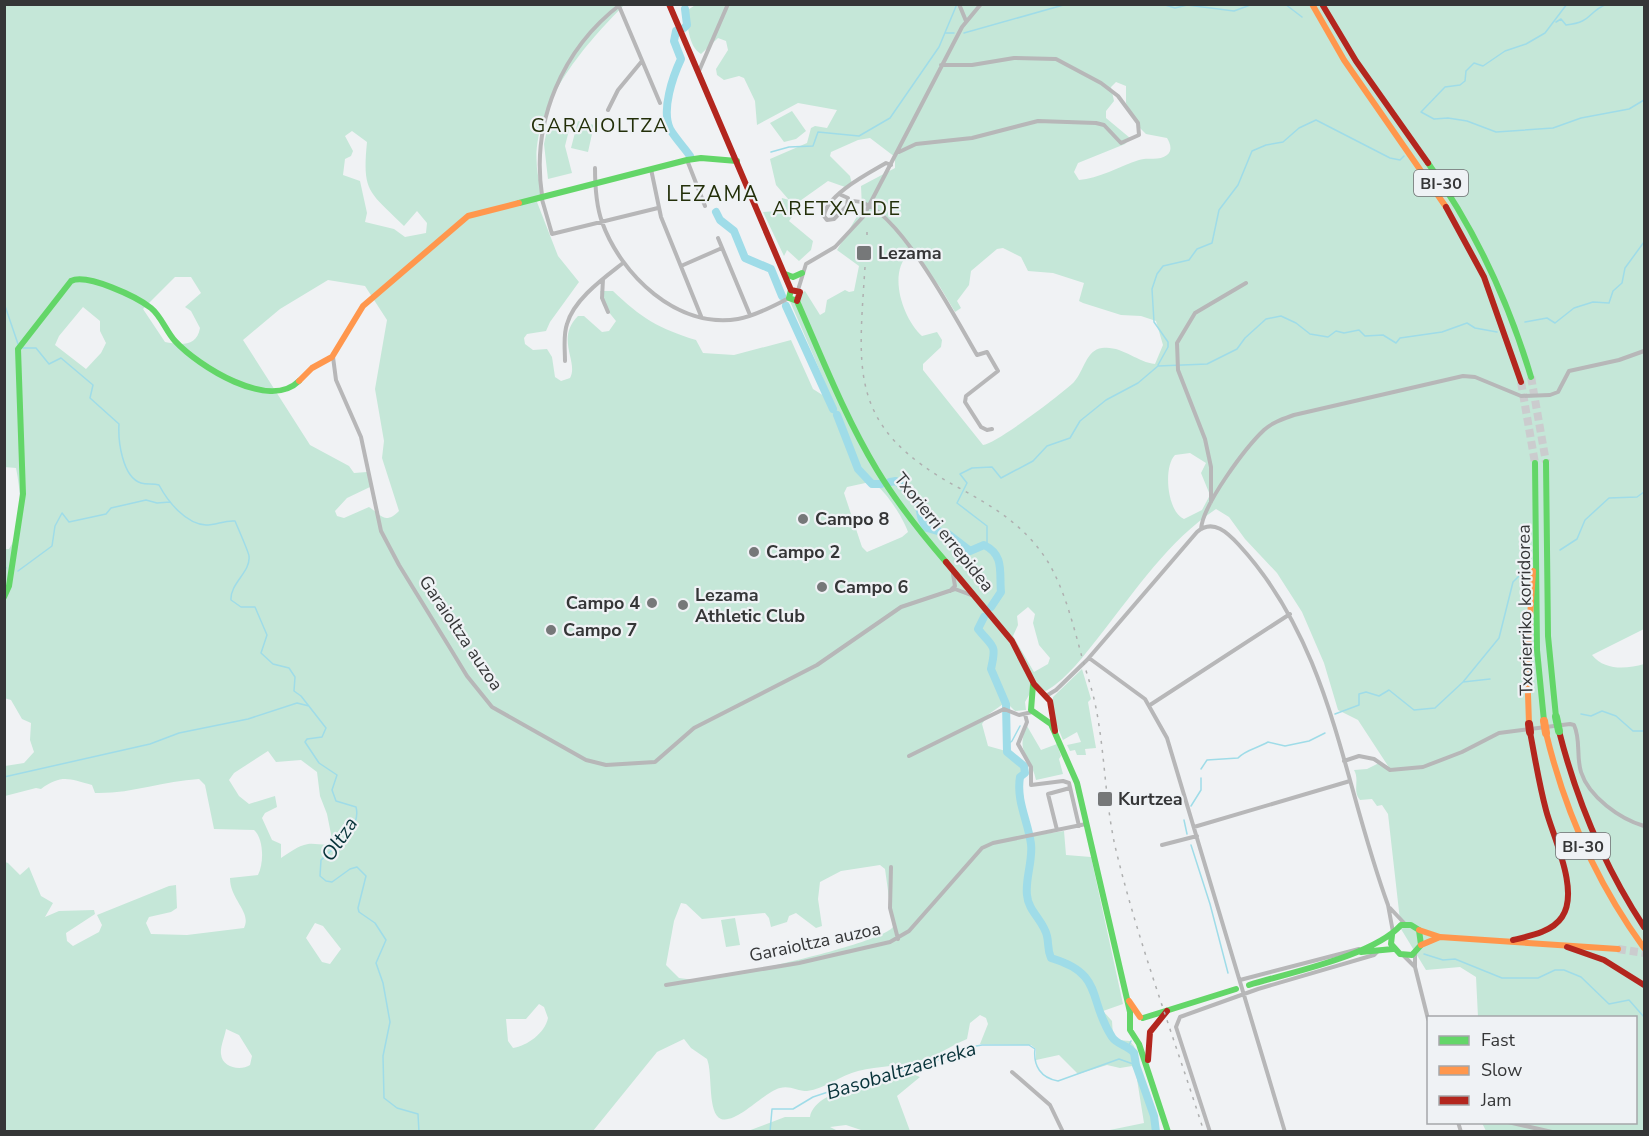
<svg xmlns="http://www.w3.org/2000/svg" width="1649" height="1136" font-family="'Nunito Sans',sans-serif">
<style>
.green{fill:#c5e7d8;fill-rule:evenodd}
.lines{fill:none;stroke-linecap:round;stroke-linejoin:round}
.stream{stroke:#9fdce8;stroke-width:1.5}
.river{stroke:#9fdce8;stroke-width:8}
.highway-tunnel{stroke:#cbccce;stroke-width:8;stroke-dasharray:8 4;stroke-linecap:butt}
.street{stroke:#b7b7b8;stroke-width:4}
.fast{stroke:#63d668;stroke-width:6}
.slow{stroke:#ff974d;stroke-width:6}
.jam{stroke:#b3261e;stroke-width:6}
.rail{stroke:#afb0b0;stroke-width:1.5;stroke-dasharray:3 6;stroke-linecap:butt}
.fast-bridge{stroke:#63d668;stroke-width:8}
.slow-bridge{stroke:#ff974d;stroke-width:8}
.jam-bridge{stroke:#b3261e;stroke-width:8}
.poi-dot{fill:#767879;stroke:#eff2f5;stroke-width:2}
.labels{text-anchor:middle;stroke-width:4.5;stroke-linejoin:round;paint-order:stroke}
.shield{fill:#eff2f5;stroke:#6d6e70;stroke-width:1.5}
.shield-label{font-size:16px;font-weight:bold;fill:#353637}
.poi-label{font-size:18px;font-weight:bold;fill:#353637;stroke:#eff2f5;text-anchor:start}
.street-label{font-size:18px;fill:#353637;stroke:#eff2f5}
.neighbourhood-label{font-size:20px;letter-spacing:1.5px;fill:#232f09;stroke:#eff2f5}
.water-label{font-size:20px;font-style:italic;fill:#08333a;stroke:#eff2f5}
.quarter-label{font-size:21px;letter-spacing:1.5px;fill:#232f09;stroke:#eff2f5}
</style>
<rect width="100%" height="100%" fill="#f0f2f4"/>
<path class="green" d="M697,4L1644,5V629L1592,655C1605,671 1627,669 1644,664V1131H1486L1482,1123L1636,1122V1018L1478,1017L1476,977L1460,967L1426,970L1401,929L1388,814L1382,805L1377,806L1372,799L1360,800C1352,791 1360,780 1354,770L1367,769L1379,763L1390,769L1358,720L1338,710L1324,663L1302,612L1277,573L1245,539L1229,517L1216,509C1168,541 1136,590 1101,634C1085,654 1068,678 1046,691L1033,688L1025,702L1026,710L1015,711L1006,702L989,714L982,724L988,746L1013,753L1022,763L1024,777L1018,796L1030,836L1064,831L1066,855L1091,857L1123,1004L1103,1011L1112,1021L1113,1036L1118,1040L1130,1041L1134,1046L1159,1131H1105L1144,1123L1136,1073L1132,1066L1120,1068L1107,1065L1078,1074L1059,1055L1036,1060V1049L1031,1045L980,1044L988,1024L986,1018L980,1015L970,1023L967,1039C952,1045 937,1056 922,1060C901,1066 879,1066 858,1071C841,1075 825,1089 807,1091C798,1091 789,1085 780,1088C764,1092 737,1124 721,1119C707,1113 713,1073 707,1059L691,1048L684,1039L657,1052L593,1131H5V862L8,863L20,875L29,867L41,896L53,903L45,917L59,911L94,910L95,914L66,933L67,941L73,946L99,932L102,925L97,915L169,886L176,885L177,908L171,912L149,917L146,923L151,934L187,935L244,928C252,912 230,900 230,878L258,875C264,863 264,839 254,830L214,829L205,785L199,779C163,781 131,794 95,793L92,785C69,779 62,774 41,789L36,788L5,796V766L24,763L34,752L30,740L31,723L22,719L11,700L4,698L5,549H9C24,526 21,493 16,468L4,467V5H624C579,51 516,122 543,194L537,202L558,256L579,282L550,322L546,331L527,334L524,338L525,344L533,350L547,349L552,357L555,377L561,381L570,378C579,362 555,339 578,316H584L602,332L609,331L616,321L603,305L600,291H613C640,317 659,329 696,340L703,353L734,355L791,340L813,389L824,396L826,391L823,378L789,299L805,291L820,315L825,312L827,300L845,290L849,292L854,291L859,266L837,250L862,208L861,186L895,168V157L870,138L858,140L831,152L830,156L850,176L852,184L845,187L828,181L797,203L800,206L789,221L813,241L811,250L799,261L787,250L784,256L763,212L777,211L782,198L789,200L776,185L770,159L807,143L811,128L815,126L827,128L837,110L798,103L757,125L755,101L744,78L739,76L724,80L717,75L716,69L728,50L726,41L718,38L701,54C688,46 688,25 686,11ZM1116,82L1126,86V103L1139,127L1146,134L1167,138C1170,143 1173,150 1167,155C1160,161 1147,157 1139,160C1120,166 1098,179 1079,180L1074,172L1078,163L1125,144L1130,138L1106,118V111L1114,101L1111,87ZM352,131L367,142C362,193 369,191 404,226L417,211L427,223L426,233L405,237L394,229L365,222L367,213L360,181L343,175L345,159L351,156L353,151L345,136ZM1003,248L1021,257L1028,271L1053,273L1084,283L1079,301L1083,303L1121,315L1141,316L1156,321L1163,345L1155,364C1137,362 1121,345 1102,348C1086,350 1084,371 1074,382C1063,393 996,444 983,445L923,370V364L941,347L942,340L937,332L922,336C902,318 886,269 912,251L940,287L955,312L961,308L957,301L969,285L971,271L997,249ZM175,277H191L201,293L185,307L191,311L200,328C197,347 180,345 165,342L143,309ZM328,280L365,286L387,320L375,389L384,441L382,458L399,511C385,525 381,515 369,507L344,518L337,516L335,511L347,498L370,487L371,475L367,472L354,473L349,466L310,445L243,340L280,309ZM83,307L100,321V331L106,343L101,353L86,369L55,345L59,336ZM1190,453L1206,463L1201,473L1210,495L1202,510L1184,519C1167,512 1163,467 1175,455ZM870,482C882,484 904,519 908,532L902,537L867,552L862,547L844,493L847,487ZM1028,607L1035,614L1033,623L1039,645L1050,658L1048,664L1034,672L1013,636L1018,625L1017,616ZM268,751L276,762L301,760L317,772L320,796L327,814L333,844C324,846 316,843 308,844C297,846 289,853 281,858V844L272,840L262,818L265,813L277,807L275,796L249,804L239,796L229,780L234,773ZM880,865L885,869L893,927C880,944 730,977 702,979C694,980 686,979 679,978L666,965L674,921L681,903L686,904L702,919L765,913L769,918L771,927L787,922L789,916L796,913L816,928L822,926L818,899L820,882L841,871ZM315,923L323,926L341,949L330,964L322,962L306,938ZM539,1004L544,1007L548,1018C545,1033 527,1046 513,1048L508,1041L506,1019H526ZM226,1029L239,1035L252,1056L250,1065C241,1071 222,1068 221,1054C220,1047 225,1036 226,1029Z
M792,111L806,131L796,139L784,142L770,123Z
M578,121L594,125L588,152L571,148Z
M548,125L569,130L565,146L572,173L548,179L544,144Z
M1082,669L1091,699L1088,702L1096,748L1085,749L1086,755H1077L1075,750L1070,751L1067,745L1081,742L1077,732L1063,740L1052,714L1053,697Z
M1027,726L1041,750L1057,744L1061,756L1059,759L1063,774L1036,780C1030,754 1015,752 1027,726Z
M735,918L740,945L726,947L721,920Z
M915,1075L920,1077L897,1096L910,1131H864L846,1125L830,1127L838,1131H748L785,1117H810C817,1085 889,1082 915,1075Z"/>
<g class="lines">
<path class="stream" d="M1162,4L1175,8L1187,5L1234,11L1253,4
M1285,4L1302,17
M1567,4L1545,33L1526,44L1505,51L1483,66L1474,63L1466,71L1465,81L1460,85L1445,87L1421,112L1434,119L1448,118L1467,121L1496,132L1553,128L1581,118L1629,109L1644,100
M1556,22L1561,19L1566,25C1593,22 1587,12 1607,4
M946,33H954
M964,33L1067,4
M771,152L789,147L813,146L818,132L859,136L890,118L939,47L957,4
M4,303L18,344
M1525,322L1547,318L1555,323L1574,308L1593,302L1609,303L1613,291L1622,283L1625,268L1644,242
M23,348H36L49,364L61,358L93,385L90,398L119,424C118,440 122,477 141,483C147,485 153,483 159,485C168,502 186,524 206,525C216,525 225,520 235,521C238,528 249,553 249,556C251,572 230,583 231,600L241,607H255L267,635L261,653L273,664L289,668L295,677L294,691L301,696L326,728L322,737L307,739L305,742L319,763L337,775L332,790L336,801L356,807C362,829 334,847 321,860L320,876L326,881L332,882L350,869L357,867L366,876L358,908L359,912L375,923L386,940L376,963L383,983L390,1022L383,1056L384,1098L397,1108L418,1114L419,1132
M1158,365L1168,347V342L1154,322L1152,289L1157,274L1163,266L1189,260L1197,249L1212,243L1219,210L1238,185L1252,151L1266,145L1283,142L1299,128L1316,120L1390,158L1400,160L1404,156
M987,546V526L957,503L967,483L960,474L972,468L992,467L1001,478L1033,461L1047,446L1070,438L1080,421L1106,400L1138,383L1158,366L1207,364L1237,349L1245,338L1266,319L1281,316L1296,323L1310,334L1328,337L1336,331L1344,333L1359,330L1365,336L1383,335L1396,343L1400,338L1442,332L1467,323L1475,328L1497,332
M1560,550L1577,539L1585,520L1609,498L1637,497L1644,492
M4,567L6,568
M18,571L52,546L55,526L62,513L69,522L106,514L111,508L146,500L157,503L170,502
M1463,682L1499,638L1513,582L1522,573
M1335,714L1359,705V694L1366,692L1379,696L1389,690L1414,710L1435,708L1463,682L1490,679
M1581,714L1591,716L1602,711L1616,716L1633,731H1644
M1006,746L1012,741L1020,726
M1201,769L1207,760L1238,758C1245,750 1258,748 1268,742L1285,746L1309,741L1325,733
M4,777L150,744L179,733L248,719L297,703L309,706
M1191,806L1201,790V778
M1184,820L1187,834
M1191,845L1210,904L1228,973
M1424,954L1443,960L1455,959L1502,978H1538L1555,970H1564L1581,977L1609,1004L1629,1000L1644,1017
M1128,1047L1131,1041
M770,1132L772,1109H793L813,1097L855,1083L929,1064L965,1048L982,1045H1029L1035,1049C1033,1066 1041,1078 1058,1081L1119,1059L1136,1065"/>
<path class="river" d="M684,28L687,25L685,9
M676,31L674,41L681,59C673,76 661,110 670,129C675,138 684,147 690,156
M716,212L720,220L734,231L745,258L771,269L782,296
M786,306L833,409
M837,415L858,469L872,484H881
M890,482L896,481C902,486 918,498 919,506C921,515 920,519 927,528L948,534L970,551L984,545C1005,555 999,573 1001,592L991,607
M984,617L978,629C993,648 997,643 991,669L1006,704L1007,752L1024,766L1025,773L1020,777C1016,801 1028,821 1031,844C1033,861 1025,879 1027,895C1028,911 1044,921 1047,936C1049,944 1047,949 1051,958C1105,974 1087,999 1112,1037C1117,1045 1128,1045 1134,1053L1136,1065L1154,1116L1156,1132"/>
<path class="highway-tunnel" d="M1531,377L1546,462
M1521,382L1535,463
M1618,949L1644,953"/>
<path class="street" d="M959,4L966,21
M619,6L660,103
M699,71L728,4
M608,110L618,90L642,61
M899,152L916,144L972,138L1038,121L1096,123L1104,125L1121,143L1139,135L1138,123L1118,96L1101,83L1056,59L1014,58L972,65H941
M687,160L705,206
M595,168C595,187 596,205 602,222C621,275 677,329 738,319C755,316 774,306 789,298
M651,169L661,217L701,316
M839,194L848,198L847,206L834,219L827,220L824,216C826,195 869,173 886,163L891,165
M542,195C531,122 562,49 621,4
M541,196L552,234L658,208
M849,202C889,189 959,325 977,355L987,352L998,371L966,396L965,402L981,427L987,430L992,429
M718,238L750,315
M681,266L722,248
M603,279L602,298L608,312
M798,290L806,264L835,247L863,217L962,27L981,4
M333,357L336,380L361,437L381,531L399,565L450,648L467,676L492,707L586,760L606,765L655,762L694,728L817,665L901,607L955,589L971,595
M565,361C565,349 563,335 567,324C574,299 604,278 623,263
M1211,502V467L1205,439L1178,370L1177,343L1195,313L1246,283
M1201,529C1203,504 1246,447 1264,430C1273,422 1283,419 1294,415L1463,376L1475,377L1521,396L1550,395L1558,392L1569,371L1619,360L1644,351
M950,591L955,586L953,574
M1089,658L1145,699L1167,738L1285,1132
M1046,696L1056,690L1087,660L1197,532C1213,518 1228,533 1239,545C1332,646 1342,780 1388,905L1393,932
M1150,705L1290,614
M1025,714L1027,722L1018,744L1031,767V785L1063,781L1069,783L1079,826
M909,756L1004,709L1019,715L1032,712
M1344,761L1359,756L1374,759L1390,770L1423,767L1462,752L1499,733L1570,724L1574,725C1581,740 1576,756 1581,772C1589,797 1620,819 1644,826
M1194,827L1350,781
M1057,830L1048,794L1070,788
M1162,845L1197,836
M891,867L890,908L898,939
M1390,908L1405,924
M1415,953V967L1428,1019
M1404,956L1414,966
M1240,980L1359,949
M666,985L799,963L890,942L909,931L982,848L993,843L1086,824
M1012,1072L1050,1105L1063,1132
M1458,1122L1461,1132
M1508,1122L1552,1132
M1210,1132L1176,1027L1180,1017L1258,989L1374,955L1378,951"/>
<path class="fast" d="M1428,163C1475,229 1508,300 1531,377
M519,203L687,160L701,158L737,161
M785,274L793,277L802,273
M791,290L789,298L797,301C822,358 845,417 877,470C897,503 921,533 946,562
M1546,462L1548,636L1556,717
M1535,463L1537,650L1544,721
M4,597L9,586L23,494L18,349L71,281C87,273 137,297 151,308C161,316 166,331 175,341C198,366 269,411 299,381
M1033,685L1031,710L1051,724L1077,783L1130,1012V1030L1139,1044L1168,1132
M1361,952L1393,949
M1249,985C1291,972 1373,956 1401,925H1411L1419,930L1421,945L1412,955L1400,954L1391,944L1392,935
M1143,1018L1236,989"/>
<path class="slow" d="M1312,4L1344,60L1446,207
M299,381L312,368L332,357L363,306L468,216L519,203
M1529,724L1527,664L1533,571
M1546,733C1565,812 1596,882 1644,948
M1419,930L1440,937L1618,949
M1421,945L1440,937
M1129,1001L1140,1017"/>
<path class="jam" d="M669,4L791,290
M1322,4L1356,61L1428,163
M1446,207L1484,277L1521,382
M791,290L800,292L797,301
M946,562L1012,641L1034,684L1050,701L1055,731
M1559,731C1577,802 1604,866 1644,927
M1513,940C1530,936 1552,932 1562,917C1580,891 1553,837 1546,810C1539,784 1535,758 1530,732
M1567,947L1604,960L1644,985
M1148,1060L1150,1032L1167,1011"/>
<path class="rail" d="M867,235V229
M866,249C860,367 841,425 961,489C996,508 1027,528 1048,562C1063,587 1071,617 1079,646C1084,666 1092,687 1096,708C1105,754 1105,800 1115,846C1138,943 1174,1037 1204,1132"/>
<path class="fast-bridge" d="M1556,717L1559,731"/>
<path class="slow-bridge" d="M1544,721L1546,733"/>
<path class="jam-bridge" d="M1529,724L1530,732"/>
</g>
<g class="poi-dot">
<rect x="856" y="245" width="16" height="16" rx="3"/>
<circle cx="803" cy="519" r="6"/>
<circle cx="754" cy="552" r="6"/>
<circle cx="822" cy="587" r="6"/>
<circle cx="652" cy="603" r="6"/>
<circle cx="683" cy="605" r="6"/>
<circle cx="551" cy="630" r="6"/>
<rect x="1097" y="791" width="16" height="16" rx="3"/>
</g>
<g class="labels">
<g class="shield">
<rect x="1414" y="170" width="54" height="26" rx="4.5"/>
<rect x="1556" y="833" width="54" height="26" rx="4.5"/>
</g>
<g class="shield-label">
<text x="1441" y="189">BI-30</text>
<text x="1583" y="852">BI-30</text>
</g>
<g class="poi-label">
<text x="878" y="259">Lezama</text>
<text x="815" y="525">Campo 8</text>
<text x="766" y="558">Campo 2</text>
<text x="834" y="593">Campo 6</text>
<text x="695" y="601">Lezama<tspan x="695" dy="21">Athletic Club</tspan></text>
<text x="640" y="609" text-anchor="end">Campo 4</text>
<text x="563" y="636">Campo 7</text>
<text x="1118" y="805">Kurtzea</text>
</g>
<g class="street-label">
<text transform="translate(944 532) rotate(51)" y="6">Txorierri errepidea</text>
<text transform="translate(1525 610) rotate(-91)" y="6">Txorierriko korridorea</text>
<text transform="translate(461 633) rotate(56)" y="6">Garaioltza auzoa</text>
<text transform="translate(815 942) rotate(-12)" y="6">Garaioltza auzoa</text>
</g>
<g class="neighbourhood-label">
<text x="600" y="132">GARAIOLTZA</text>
<text x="837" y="215">ARETXALDE</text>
</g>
<g class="water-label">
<text transform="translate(339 839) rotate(-56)" y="7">Oltza</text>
<text transform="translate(901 1070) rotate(-17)" y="7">Basobaltzaerreka</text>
</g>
<g class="quarter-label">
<text x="713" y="201">LEZAMA</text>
</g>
</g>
<rect width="1649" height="1136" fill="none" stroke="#353637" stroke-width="12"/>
<rect x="1427" y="1016" width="210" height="108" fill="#eff2f5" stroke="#a5a7a9" stroke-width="1.5"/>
<rect x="1439" y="1036" width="30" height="9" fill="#63d668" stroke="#a5a7a9" stroke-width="1.5"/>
<text x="1481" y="1046" font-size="18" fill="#353637">Fast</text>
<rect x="1439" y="1066" width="30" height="9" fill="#ff974d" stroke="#a5a7a9" stroke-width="1.5"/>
<text x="1481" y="1076" font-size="18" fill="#353637">Slow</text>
<rect x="1439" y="1096" width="30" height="9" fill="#b3261e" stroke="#a5a7a9" stroke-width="1.5"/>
<text x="1481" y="1106" font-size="18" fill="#353637">Jam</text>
</svg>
